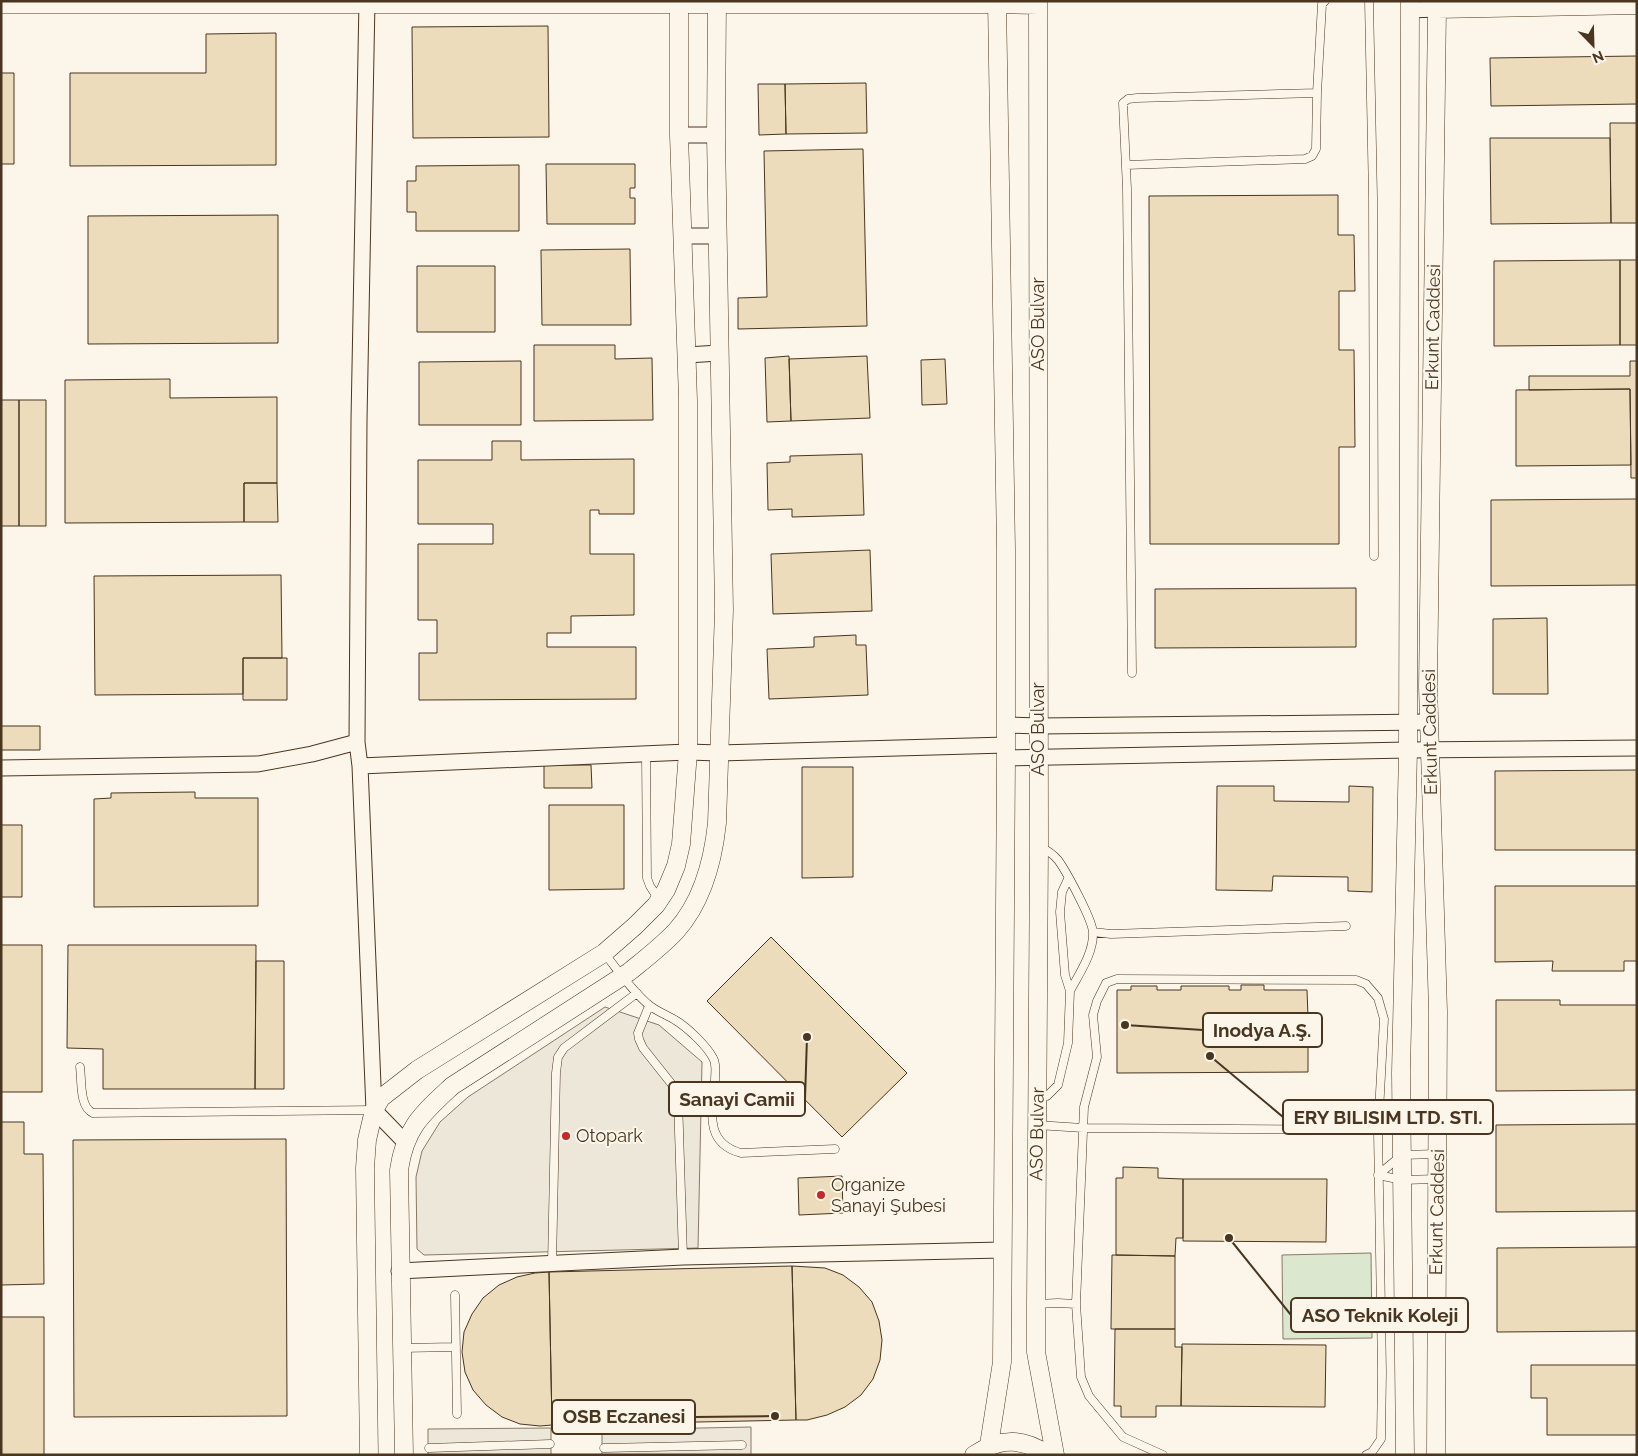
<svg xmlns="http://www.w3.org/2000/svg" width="1638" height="1456" font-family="Raleway,sans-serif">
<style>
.green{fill:#dce7d0;stroke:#887966}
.parking{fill:#ede7d9;stroke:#887966}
.building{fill:#ecdcbc;stroke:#4a3520}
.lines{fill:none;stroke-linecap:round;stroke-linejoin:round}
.service-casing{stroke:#4a3520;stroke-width:9}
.minor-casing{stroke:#4a3520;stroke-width:17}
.tertiary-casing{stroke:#4a3520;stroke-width:19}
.service{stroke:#fbf6e9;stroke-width:8}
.minor{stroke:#fbf6e9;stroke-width:15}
.tertiary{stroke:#fbf6e9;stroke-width:18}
.poi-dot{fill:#c62828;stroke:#fbf6e9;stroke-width:2}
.labels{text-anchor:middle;stroke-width:4;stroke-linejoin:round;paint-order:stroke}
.street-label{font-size:18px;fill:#4a3520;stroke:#fbf6e9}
.poi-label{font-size:18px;fill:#4a3520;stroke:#fbf6e9;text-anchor:start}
.leader{fill:none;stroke:#4a3520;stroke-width:2}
.callout-dot{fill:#4a3520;stroke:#fbf6e9;stroke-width:2}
.callout{fill:#fbf6e9;stroke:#4a3520;stroke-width:2}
.callout-label{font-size:19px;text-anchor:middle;font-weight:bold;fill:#4a3520}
</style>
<rect width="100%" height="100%" fill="#fbf6e9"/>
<path class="green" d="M1371,1253L1372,1338L1283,1339L1282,1255Z"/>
<path class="parking" d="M605,1007L659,1025L702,1062L698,1248L424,1255L417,1249L416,1177L422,1151L440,1122L468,1097Z
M751,1427V1455H602V1430Z
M551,1428V1455H428V1429Z"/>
<path class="building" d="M548,26L549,137L413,138L412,27Z
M276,33V165L70,166V73H206V34Z
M1637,56V104L1491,106L1490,58Z
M1,73H14V164H1Z
M866,83L867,133L786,134L785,84Z
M758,84H785L786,134L759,135Z
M1610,123H1637V223H1611Z
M1490,138H1610L1611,223L1491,224Z
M863,149L867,326L738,329V298L767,297L764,151Z
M546,164H635V188H630V198H635V224H547Z
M519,165V231H416V212H407V181H416V166Z
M1338,195V235H1354L1355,291H1339V350H1354L1355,447H1339V544H1150L1149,196Z
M278,215V343L88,344V216Z
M630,249L631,325H542L541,250Z
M1620,260H1637V345H1620Z
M1620,260V345L1494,346V261Z
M417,266H495V332H417Z
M534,345H615V359L652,358L653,420L534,421Z
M789,356L791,421L767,422L765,358Z
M867,356L870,418L791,421L789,359Z
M945,359L947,404L922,405L921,360Z
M521,361V425H419V362Z
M1630,361H1637V478H1631L1630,389L1529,390V376H1630Z
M170,379V398L277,397V483H244V522L65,523V380Z
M1630,389L1631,465L1516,466V390Z
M1,400H19V526H1Z
M19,400H46V526H19Z
M492,441H521V460L634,459V514H599V510H590V554H634V615L571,616V633H547V647H636V699L419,700V653H437V620H418V544H493V524H418V460H492Z
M862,454L864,515L792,517V509L768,510L767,463L790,462V456Z
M244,483H277L278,522H244Z
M1637,499V585L1491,586V500Z
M870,550L872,611L773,614L771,554Z
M281,575L282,658H243V694L95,695L94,576Z
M1356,588V647L1155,648V589Z
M1547,618L1548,694H1493V619Z
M856,635V645H866L868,695L769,699L767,649L814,647V637Z
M243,658H287V700H243Z
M1,726H40V750H1Z
M544,765H591L592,788H544Z
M802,767H853V877L802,878Z
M1637,770V850H1495V771Z
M1217,786H1274V801L1349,802V786L1373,787L1372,892L1348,891V877L1273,876L1272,891L1216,890Z
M195,792V798H258V906L94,907V799L111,798V793Z
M549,805H624V889L549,890Z
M1,825H22V897H1Z
M1495,886H1637V961H1624V971H1552L1553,961L1495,962Z
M771,937L907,1073L842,1137L707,1001Z
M1,945H42V1092H1Z
M68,945H256L255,1089H103V1049L67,1048Z
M256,961H284V1089H255Z
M1241,985H1264V990H1307L1308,1017H1311L1312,1044H1308V1072L1117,1073V990H1131V986H1157V990H1181V986H1229V990H1241Z
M1496,1000H1560V1005H1637V1090L1496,1091Z
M1,1122H24V1154H43L44,1284L1,1285Z
M1637,1124V1211L1496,1212V1125Z
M286,1139L287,1416L74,1417L73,1140Z
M1123,1167L1158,1168V1178L1183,1179V1238H1176L1175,1256L1116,1255V1178H1123Z
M842,1176L843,1213L799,1215L798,1178Z
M1183,1179H1327L1326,1242L1183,1241Z
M1637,1247V1331L1497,1332V1248Z
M1112,1255L1175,1256V1329H1111Z
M792,1266L825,1268L843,1275L859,1287L872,1302L879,1321L882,1340L880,1360L873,1379L861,1395L845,1407L827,1415L807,1420H796Z
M792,1266L796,1420L552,1425L549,1272Z
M549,1272L552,1425L540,1426L520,1424L502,1417L486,1405L473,1390L465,1372L462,1352L464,1332L472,1314L483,1298L499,1285L517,1277L535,1273Z
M1,1317H44V1455H1Z
M1115,1329H1175V1347H1182L1181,1406H1156V1417H1121V1406H1114Z
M1182,1344L1326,1345L1325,1407L1181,1406Z
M1531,1365H1637V1435H1547V1398H1531Z"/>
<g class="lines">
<defs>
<path id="service" d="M1369,1L1373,197L1374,556
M1126,165L1305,159L1312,156L1316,149L1317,93L1322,4L1325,1
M1132,673L1127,189L1123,103L1128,99L1137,98L1317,93
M646,754L647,878L650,886L659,900
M1039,846C1047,850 1053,854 1058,860C1066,871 1094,922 1093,934C1093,954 1079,974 1070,991
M1093,932L1111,934L1346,926
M604,953C618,970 631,990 649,1005C656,1011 667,1015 675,1020C687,1027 707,1046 713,1058C717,1065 715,1072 715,1080C712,1111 704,1143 741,1153L835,1149
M649,1006L638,1033L639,1039L643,1048L674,1087L678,1099L683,1257
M80,1067C82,1080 79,1107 93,1113L374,1110
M1038,1097L1047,1096L1058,1085L1068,1043L1070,991L1065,975L1060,912L1062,892L1068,879
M1037,1125L1083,1128L1378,1130
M1378,1175L1402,1155L1437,1154
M1378,1175L1402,1180L1437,1179
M552,1264L556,1073L558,1057L564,1048L637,993
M455,1295L457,1414
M1036,1304L1058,1303L1076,1304L1081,1377L1089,1396L1123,1437L1163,1455
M1076,1304L1084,1107L1097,1057L1093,1015L1097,1001L1106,983L1117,979L1356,980L1366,984L1378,998L1384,1019L1378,1130L1382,1372L1381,1439L1372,1452L1366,1455
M401,1348L456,1347
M429,1448L550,1444
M604,1448L742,1445"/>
<path id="minor" d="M367,1L359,420L357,742L360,766L374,1110L405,1142
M1410,10L1437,9V1
M679,135H716
M682,236H717
M687,355L719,353
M1006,725L1038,726L1429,722
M1006,758L1408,750L1637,748
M360,766L688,752L719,753L1006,745
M1,768L258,764L312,754L357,742
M399,1271L683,1257L1003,1250"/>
<path id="tertiary" d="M1038,1L1039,846L1036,1304V1352L1055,1455
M1,4H997L1038,5
M989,1445L1002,1362L1006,758V549L997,1
M369,1455L365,1168L367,1140L374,1110L381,1098L417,1070L604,953L635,926L656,905L666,890L676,866L681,844L688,752V400L679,135V1
M404,1455L399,1170C405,1128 422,1114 452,1086L629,972C645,959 662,946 676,931C702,902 713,861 717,823L724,610L716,135L717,1
M974,1455C999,1438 1022,1437 1048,1455
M1405,1455L1401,1073L1408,750L1410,1
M1436,1455L1438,1011L1428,687L1437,9L1637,5"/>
</defs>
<use href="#service" class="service-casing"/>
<use href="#minor" class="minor-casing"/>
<use href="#tertiary" class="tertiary-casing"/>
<use href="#service" class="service"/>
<use href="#minor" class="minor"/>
<use href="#tertiary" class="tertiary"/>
</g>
<g class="poi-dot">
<circle cx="566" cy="1136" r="5"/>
<circle cx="821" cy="1195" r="5"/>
</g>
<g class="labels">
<g class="street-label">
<text transform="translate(1038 324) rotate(-90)" y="6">ASO Bulvar</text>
<text transform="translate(1433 327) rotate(-89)" y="6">Erkunt Caddesi</text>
<text transform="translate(1038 729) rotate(-90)" y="6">ASO Bulvar</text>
<text transform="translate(1430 732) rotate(-91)" y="6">Erkunt Caddesi</text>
<text transform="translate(1037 1134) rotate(-89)" y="6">ASO Bulvar</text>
<text transform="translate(1437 1212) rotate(-89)" y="6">Erkunt Caddesi</text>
</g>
<g class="poi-label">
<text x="576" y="1142">Otopark</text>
<text x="831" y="1191">Organize<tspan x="831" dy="21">Sanayi Şubesi</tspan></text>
</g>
</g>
<path class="leader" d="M1125 1025L1203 1030M807 1037L805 1099M1210 1056L1283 1117M1229 1238L1291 1315M775 1416L695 1417"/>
<g class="callout-dot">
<circle cx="1125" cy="1025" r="5"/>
<circle cx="807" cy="1037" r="5"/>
<circle cx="1210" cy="1056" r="5"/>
<circle cx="1229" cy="1238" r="5"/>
<circle cx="775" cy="1416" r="5"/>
</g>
<g class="callout">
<rect x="1203" y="1013" width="119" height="34" rx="5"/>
<rect x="669" y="1082" width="136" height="34" rx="5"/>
<rect x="1283" y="1100" width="210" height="34" rx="5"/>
<rect x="1291" y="1298" width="177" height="34" rx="5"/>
<rect x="552" y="1400" width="143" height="34" rx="5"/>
</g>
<g class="callout-label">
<text x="1262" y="1037">Inodya A.Ş.</text>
<text x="737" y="1106">Sanayi Camii</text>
<text x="1388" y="1124">ERY BILISIM LTD. STI.</text>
<text x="1380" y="1322">ASO Teknik Koleji</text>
<text x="624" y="1423">OSB Eczanesi</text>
</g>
<rect width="1638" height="1456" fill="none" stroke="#4a3520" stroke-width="5"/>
<g transform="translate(1593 45) rotate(157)" stroke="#fbf6e9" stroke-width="4" paint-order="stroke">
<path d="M0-4L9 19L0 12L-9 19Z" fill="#4a3520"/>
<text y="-8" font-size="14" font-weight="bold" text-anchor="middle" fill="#4a3520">N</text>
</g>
</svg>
